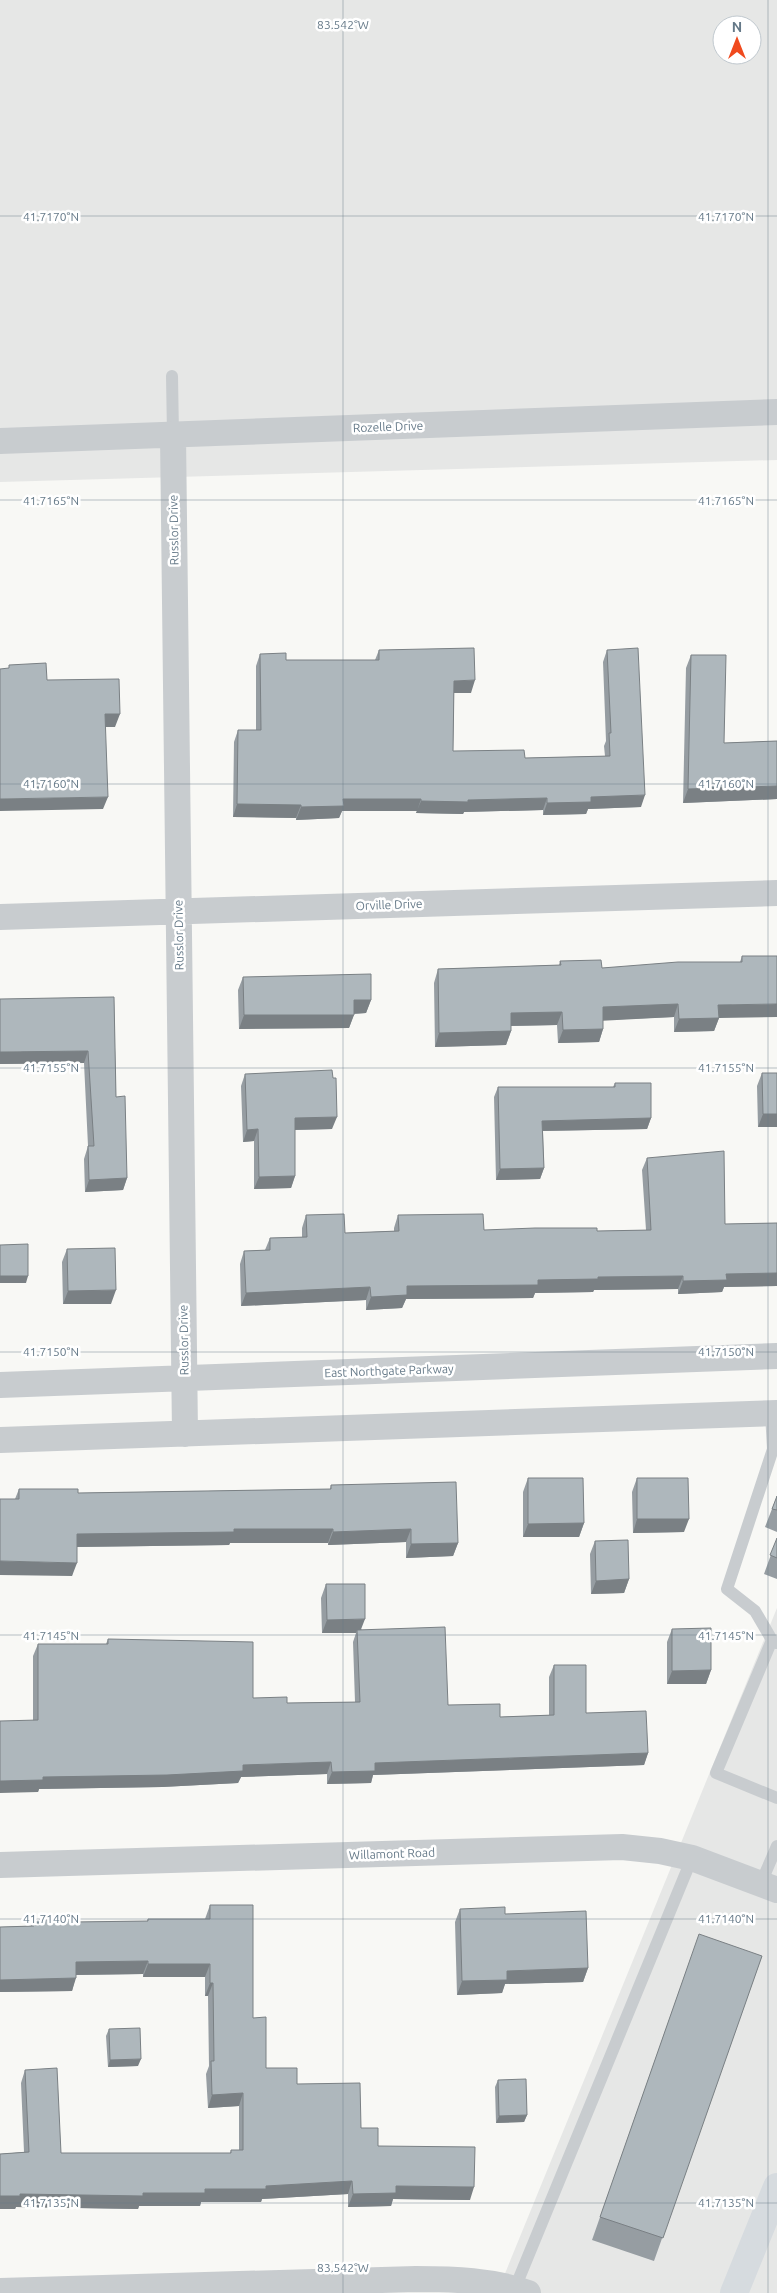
<svg xmlns="http://www.w3.org/2000/svg" width="777" height="2293" font-family="Ubuntu,sans-serif">
<style>
.built{fill:#e6e7e6;fill-rule:evenodd}
.lines{fill:none;stroke-linecap:round;stroke-linejoin:round}
.lane{stroke:#c8cccf;stroke-width:12}
.street{stroke:#c8cccf;stroke-width:26}
.secondary{stroke:#d6dbdf;stroke-width:28}
.wall{fill:#969da2}
.shaded-wall{fill:#7a8084}
.building{fill:#aeb7bc;stroke:#7a8084}
.ticks{fill:none;stroke:#657988;stroke-width:1;stroke-opacity:0.45}
.labels{text-anchor:middle;stroke-width:5;stroke-linejoin:round;paint-order:stroke}
.street-label{font-size:12px;fill:#657988;stroke:#fff}
.ticks-label{font-size:12px;text-anchor:middle;fill:#657988;stroke:#fff;stroke-width:5;stroke-linejoin:round;paint-order:stroke}
</style>
<rect width="100%" height="100%" fill="#f8f8f5"/>
<path class="built" d="M0,0H777V460L0,482ZM722,25H752V55H722Z
M777,1608V2293H497Z"/>
<g class="lines">
<path class="lane" d="M172,376L173,435
M771,1413L773,1449L727,1589L755,1611L772,1640
M777,1643L772,1640L716,1773L777,1798
M761,1883L777,1846
M515,2288L692,1858"/>
<path class="street" d="M173,435L185,1434
M0,441L777,412
M0,917L777,893
M0,1385L777,1356
M0,1440L777,1413
M0,1865L622,1847L660,1851L692,1858L777,1890
M0,2291L416,2279C454,2279 492,2280 528,2293"/>
<path class="secondary" d="M734,2293L777,2187"/>
</g>
<path class="wall" d="M379,650L471,693H454L453,751L525,758L605,756L604,746L606,741L603,662L607,650L641,807L588,809L586,814L543,815V810L464,812L463,814L416,813L417,811H342L339,818L296,820V818L233,817L234,742L238,730H256V666L260,654L286,660H375Z
M691,655L724,743L777,741V799L683,803L686,668Z
M742,956H777L719,1018L714,1031L674,1032V1017L603,1020V1029L599,1042L558,1043L557,1025L511,1026V1031L506,1045L435,1047L434,983L438,969L559,965L560,961L602,968L740,962Z
M243,977L371,1000L366,1013L354,1014L349,1028L239,1029L238,990Z
M114,997L116,1097L127,1178L123,1190L85,1192L84,1159L88,1146L84,1063L0,1064Z
M762,1073L777,1127H758L757,1086Z
M245,1074L333,1078L332,1129L295,1130V1176L291,1188L254,1189V1141L243,1142L241,1086Z
M615,1083L651,1118L647,1129L543,1131L544,1168L540,1179L496,1180L494,1097L498,1087H613Z
M647,1158L725,1224L777,1223V1286L724,1287L722,1292L678,1294V1289L594,1290L593,1292L535,1293L533,1298L406,1299L402,1308L366,1310V1300L241,1306L240,1264L244,1251L265,1250L270,1238L302,1237V1228L306,1215L345,1233L394,1231V1228L398,1215L484,1230L597,1231L646,1230L642,1170Z
M67,1249L111,1304H63L62,1262Z
M528,1478L584,1523L579,1537H523V1492Z
M637,1478L684,1532L633,1533L632,1492Z
M331,1485L458,1543L453,1556L406,1558V1542L328,1545V1543H230L229,1545L77,1547L72,1576L15,1499L19,1489L78,1493L330,1489Z
M777,1496V1532L765,1527Z
M777,1538V1579L764,1574Z
M595,1541L629,1579L624,1593L591,1594L590,1554Z
M326,1584L361,1629L448,1705L500,1717L549,1715V1677L554,1665L586,1713L648,1753L644,1765L373,1775L371,1783L327,1784V1774L241,1777L238,1783L162,1787L39,1789L38,1792L33,1720V1656L38,1644H106L108,1639L253,1698L287,1703L355,1702L353,1642L356,1633H322L321,1598Z
M672,1629L711,1670L706,1684H667V1642Z
M210,1905L253,2018L266,2068L297,2084L361,2128L378,2146L470,2200L393,2199L391,2206L348,2207V2194L262,2199L261,2202H201L200,2206H139L138,2209L16,2207L15,2209H0V2154L24,2152L21,2083L25,2070L61,2153H230L231,2150H239V2106L208,2108L206,2074L209,2066L208,1996H205V1977H143V1974L76,1975L72,1991L0,1992V1927L31,1926L33,1920L74,1922L147,1921L148,1919H205Z
M460,1909L505,1914L588,1968L583,1982L505,1984L502,1993L457,1995L455,1922Z
M762,1956L654,2261L592,2240L691,1957Z
M109,2029L138,2066L108,2067L106,2036Z
M498,2080L527,2115L524,2122L496,2123L495,2087Z"/>
<path class="shaded-wall" d="M475,680L471,693H449L454,681Z
M105,714H120L115,727H100Z
M777,786V799L683,803L688,789Z
M645,795L641,807L588,809L586,814L543,815L547,803L591,797Z
M108,797L103,809L0,811V799Z
M547,798L543,810L464,812L463,814L416,813L421,801Z
M343,799H421L417,811H342L339,818L296,820L301,807Z
M237,804L301,805L296,818L233,817Z
M354,1000H371L366,1013L349,1014Z
M678,1004L674,1017L598,1021L603,1007Z
M777,1004V1017L719,1018L714,1031L674,1032L679,1019L718,1005Z
M562,1012L557,1025L506,1026L511,1013Z
M244,1015H354L349,1028L239,1029Z
M603,1029L599,1042L558,1043L563,1030Z
M511,1031L506,1045L435,1047L439,1033Z
M88,1051L84,1063L0,1064V1052Z
M763,1114H777V1127H758Z
M337,1117L332,1129L290,1130L295,1118Z
M651,1118L647,1129L539,1131L542,1121Z
M258,1129L254,1141L243,1142L247,1130Z
M544,1168L540,1179L496,1180L500,1169Z
M295,1176L291,1188L254,1189L259,1177Z
M127,1178L123,1190L85,1192L89,1180Z
M777,1273V1286L724,1287L722,1292L678,1294L683,1281L726,1274Z
M0,1276H28L26,1283H0Z
M683,1276L678,1289L594,1290L593,1292L535,1293L533,1298L406,1299L402,1308L366,1310L371,1297L407,1286L598,1277Z
M370,1287L366,1300L241,1306L246,1293Z
M116,1290L111,1304H63L68,1291Z
M637,1519H689L684,1532L633,1533Z
M584,1523L579,1537H523L528,1524Z
M234,1529H333L328,1543H230L229,1545L73,1547L77,1534Z
M411,1529L406,1542L328,1545L333,1532Z
M458,1543L453,1556L406,1558L411,1544Z
M0,1561L77,1563L72,1576L0,1575Z
M629,1579L624,1593L591,1594L596,1581Z
M365,1619L360,1632L357,1630L356,1633H322L327,1620Z
M711,1670L706,1684H667L672,1671Z
M648,1753L644,1765L373,1775L371,1783L327,1784L332,1772L375,1763Z
M331,1762L327,1774L241,1777L238,1783L162,1787L39,1789L38,1792L0,1793V1781L43,1777L243,1765Z
M148,1961L143,1974L71,1975L76,1962Z
M148,1964H210L205,1977H143Z
M588,1968L583,1982L505,1984L502,1993L457,1995L462,1981L507,1971Z
M76,1978L72,1991L0,1992V1980Z
M210,1983H213L208,1996H205Z
M141,2059L138,2066L108,2067L110,2060Z
M243,2093L239,2106L208,2108L212,2095Z
M527,2115L524,2122L496,2123L499,2116Z
M352,2181L348,2194L262,2199L261,2202H201L200,2206H139L138,2209L16,2207L15,2209H0V2196L20,2194L143,2193Z
M396,2186L474,2187L470,2200L393,2199L391,2206L348,2207L353,2194Z"/>
<path class="building" d="M474,648L475,680L454,681L453,751L524,750L525,758L610,756L609,733H611L607,650L638,648L645,795L591,797V802L547,803V798L468,800V802L421,801V799H343L344,806L301,807V805L237,804L238,730H261L260,654L286,653V660H379V650Z
M691,655H726L724,743L777,741V786L688,789Z
M46,663L47,680L119,679L120,714H105L108,797L0,799V669L9,668V665Z
M742,956H777V1004L718,1005L719,1018L679,1019L678,1004L603,1007V1029L563,1030L562,1012L511,1013V1031L439,1033L438,969L561,965L560,961L601,960L602,968L678,962H742Z
M371,974V1000H354V1015H244L243,977Z
M114,997L116,1097L125,1096L127,1178L89,1180L88,1146H94L88,1051L0,1052V999Z
M332,1070L333,1078H336L337,1117L295,1118V1176L259,1177L258,1129L247,1130L245,1074Z
M762,1073H777V1114H763Z
M615,1083H651V1118L542,1121L544,1168L500,1169L498,1087H615Z
M724,1151L725,1224L777,1223V1273L726,1274L727,1280L683,1281V1276L598,1277V1279L538,1280V1285L407,1286V1295L371,1297L370,1287L246,1293L244,1251L270,1250V1238L307,1237L306,1215L344,1214L345,1233L399,1231L398,1215L483,1214L484,1230L535,1228H597V1231L651,1230L647,1158Z
M28,1244V1276H0V1245Z
M115,1248L116,1290L68,1291L67,1249Z
M528,1478H583L584,1523L528,1524Z
M637,1478H688L689,1519H637Z
M456,1482L458,1543L411,1544V1529L333,1532V1529H234V1532L77,1534V1563L0,1561V1499H19V1489H78V1493L331,1489V1485Z
M777,1496V1510L772,1509Z
M777,1538V1558L770,1555Z
M628,1540L629,1579L596,1581L595,1541Z
M326,1584H365V1619L327,1620Z
M445,1627L448,1705L500,1704V1717L554,1715V1665H586V1713L646,1711L648,1753L375,1763V1771L332,1772L331,1762L243,1765V1771L167,1775L43,1777V1780L0,1781V1721L38,1720V1644H108V1639L253,1642V1698L287,1697V1703L360,1702L357,1630Z
M711,1628V1670L672,1671V1629Z
M210,1905H253V2018L266,2017V2068H297V2084L360,2083L361,2128H378V2146L475,2147L474,2187L396,2186V2193L353,2194L352,2181L266,2186V2189H205V2193H143V2196L20,2194V2196H0V2154L29,2152L25,2070L57,2068L61,2153H231V2150H243V2093L212,2095L211,2061H214L213,1983H210V1964H148V1961L76,1962V1978L0,1980V1927L34,1926L33,1920L74,1919V1922L148,1921V1919H210Z
M505,1907V1914L586,1911L588,1968L507,1971V1980L462,1981L460,1909Z
M699,1934L762,1956L663,2238L600,2217Z
M140,2028L141,2059L110,2060L109,2029Z
M526,2079L527,2115L499,2116L498,2080Z"/>
<path class="ticks" d="M343,0V2293M768,0V2293M0,216H777M0,500H777M0,784H777M0,1068H777M0,1352H777M0,1635H777M0,1919H777M0,2203H777"/>
<g class="labels">
<g class="street-label">
<text transform="translate(388 427) rotate(-2)" y="4">Rozelle Drive</text>
<text transform="translate(174 530) rotate(-91)" y="4">Russlor Drive</text>
<text transform="translate(389 905) rotate(-2)" y="4">Orville Drive</text>
<text transform="translate(179 935) rotate(-91)" y="4">Russlor Drive</text>
<text transform="translate(184 1340) rotate(-91)" y="4">Russlor Drive</text>
<text transform="translate(389 1371) rotate(-2)" y="4">East Northgate Parkway</text>
<text transform="translate(392 1854) rotate(-2)" y="4">Willamont Road</text>
</g>
</g>
<g class="ticks-label">
<text x="343" y="29">83.542°W</text>
<text x="51" y="221">41.7170°N</text>
<text x="726" y="221">41.7170°N</text>
<text x="51" y="505">41.7165°N</text>
<text x="726" y="505">41.7165°N</text>
<text x="51" y="788">41.7160°N</text>
<text x="726" y="788">41.7160°N</text>
<text x="51" y="1072">41.7155°N</text>
<text x="726" y="1072">41.7155°N</text>
<text x="51" y="1356">41.7150°N</text>
<text x="726" y="1356">41.7150°N</text>
<text x="51" y="1640">41.7145°N</text>
<text x="726" y="1640">41.7145°N</text>
<text x="51" y="1923">41.7140°N</text>
<text x="726" y="1923">41.7140°N</text>
<text x="51" y="2207">41.7135°N</text>
<text x="726" y="2207">41.7135°N</text>
<text x="343" y="2272">83.542°W</text>
</g>
<g transform="translate(737 40)"><circle r="24" fill="#ffffff" stroke="#c1c9cf"/>
<path d="M0-4L9 19L0 12L-9 19Z" fill="#f04a1e"/>
<text y="-8" font-size="14" font-weight="bold" text-anchor="middle" fill="#657988">N</text>
</g>
</svg>
